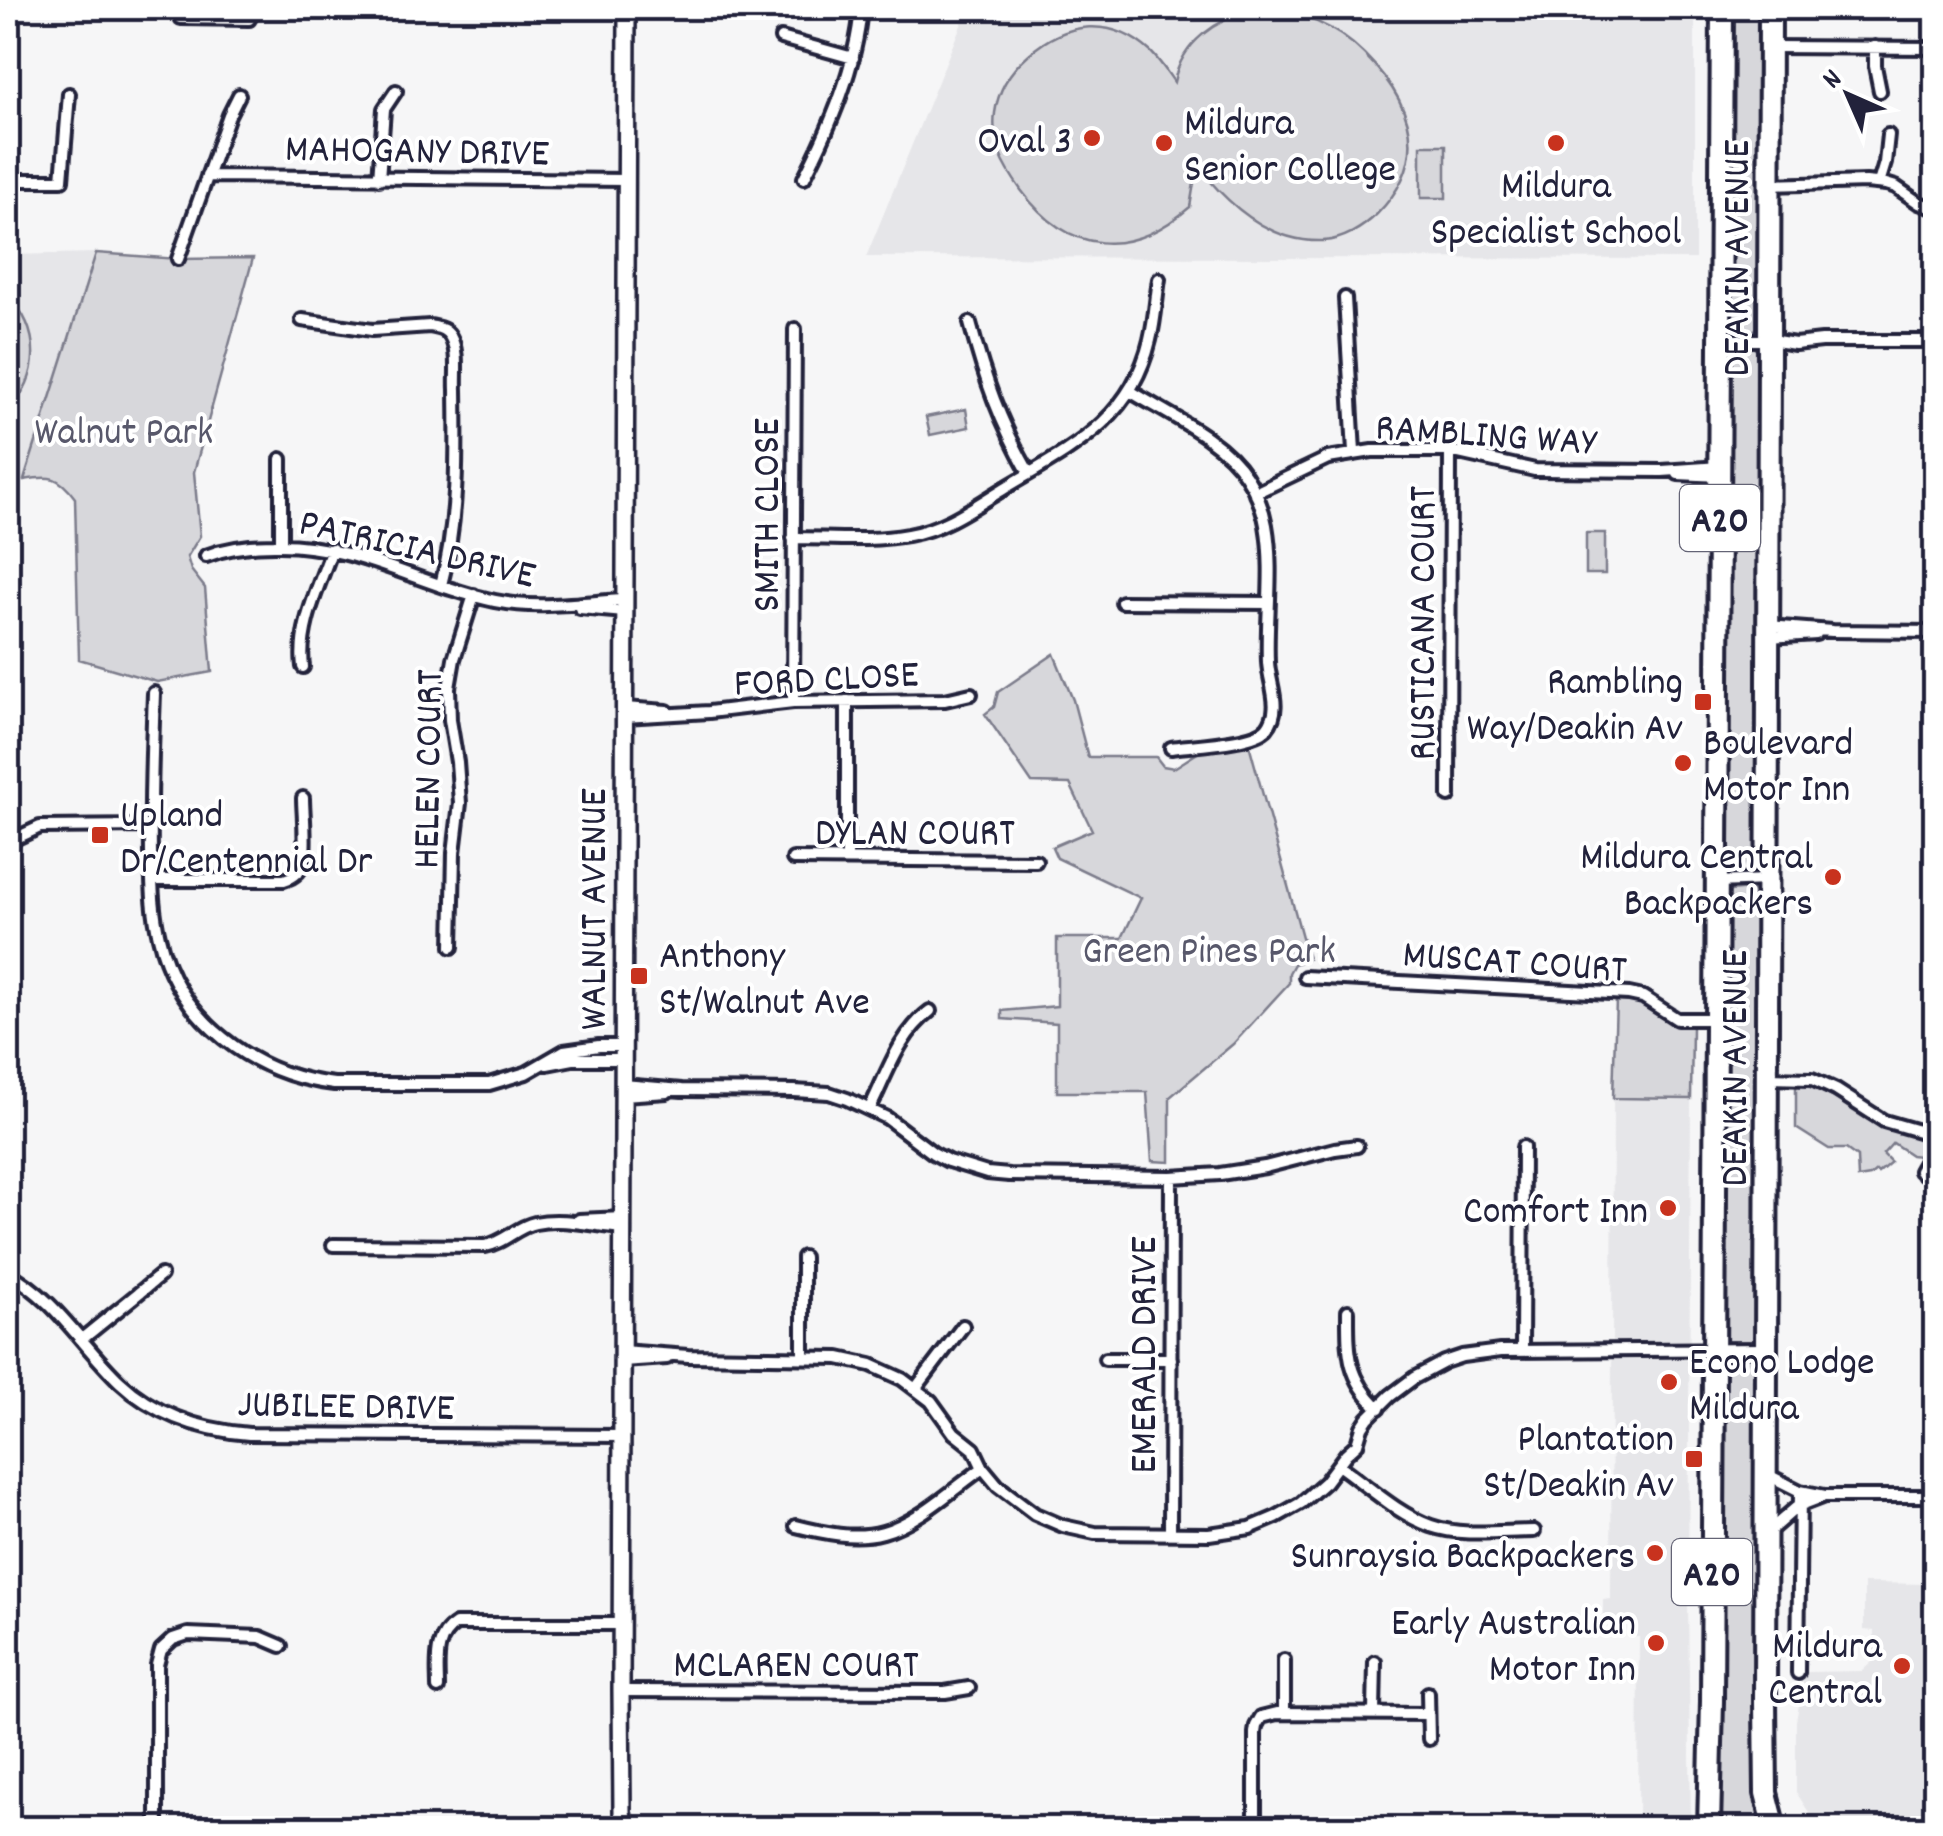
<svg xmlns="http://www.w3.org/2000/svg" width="1943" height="1836" font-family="Dekko,sans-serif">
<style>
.built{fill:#e6e6e9}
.green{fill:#d7d7db;stroke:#7c7c8b;stroke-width:2.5}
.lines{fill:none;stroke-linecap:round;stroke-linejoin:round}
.street-casing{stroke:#22223b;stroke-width:18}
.secondary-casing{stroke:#22223b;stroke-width:22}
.highway-casing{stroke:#22223b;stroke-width:28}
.street{stroke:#fff;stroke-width:10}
.secondary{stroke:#fff;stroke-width:15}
.highway{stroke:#fff;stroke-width:20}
.poi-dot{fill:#c8321e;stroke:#fff;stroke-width:4}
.labels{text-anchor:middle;stroke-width:8;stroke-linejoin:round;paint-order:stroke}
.shield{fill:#fff;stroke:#646476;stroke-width:2.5}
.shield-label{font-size:38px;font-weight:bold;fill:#22223b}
.poi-label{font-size:40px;fill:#22223b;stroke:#fff;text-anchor:end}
.street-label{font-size:40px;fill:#22223b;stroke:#fff}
.park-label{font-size:40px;fill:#58586b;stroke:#fff}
</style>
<rect width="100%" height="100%" fill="#f6f6f7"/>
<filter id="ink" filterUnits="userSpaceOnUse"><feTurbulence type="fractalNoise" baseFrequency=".01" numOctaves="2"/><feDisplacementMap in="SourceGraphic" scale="20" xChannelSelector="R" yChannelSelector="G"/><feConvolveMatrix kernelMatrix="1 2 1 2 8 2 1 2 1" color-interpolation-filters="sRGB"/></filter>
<g filter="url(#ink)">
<path class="built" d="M968,8H1695V259L866,257Z
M96,253L24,480H8V255Z
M1613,1098L1691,1099L1688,1600L1691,1828H1638L1639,1637H1635L1634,1624L1603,1625V1600L1611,1599Z
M1933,1513H1935V1828H1819L1796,1792V1721L1805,1672L1862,1671L1874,1660V1631L1864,1630V1583L1932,1584Z"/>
<path class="green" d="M1730,8H1763L1761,325C1753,334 1738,334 1730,325Z
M1254,10C1296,10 1334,24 1364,54C1414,104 1431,159 1377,214C1363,228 1343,240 1323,241C1270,243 1227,204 1197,165L1190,207C1130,259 1069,255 1021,190C1004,166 991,144 995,113C998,90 1011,70 1028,55C1066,21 1112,16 1151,52C1160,61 1167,72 1174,82C1182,42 1216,19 1254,10Z
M1421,145H1446V198H1421Z
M96,253L178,259L253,258L194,472L200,536L187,557L191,570L205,588L212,672L157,682L79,659L75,498C59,476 51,475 24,480Z
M8,296C41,329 42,377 8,410Z
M1753,347L1761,354L1759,866L1752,872H1732L1726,868L1730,354L1736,348Z
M966,409L969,427L930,435L926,417Z
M1586,533H1605V574H1586Z
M1054,654L1073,700L1088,757H1156L1163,766L1174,768L1199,752L1249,744L1308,959L1294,964L1289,973V983L1233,1044L1170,1097V1162L1152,1161L1147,1092H1057V1023L1002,1019V1011L1057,1006V938H1122L1141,898L1057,858L1052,847L1092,830L1070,784L1032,783L985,714L994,707L998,692Z
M1750,889L1759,895L1757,1339L1752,1342L1725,1341L1724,898L1730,891Z
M1616,999C1653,999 1655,1026 1692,1026L1691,1099L1613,1098Z
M1796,1084C1830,1088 1851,1113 1881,1127C1895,1133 1915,1133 1925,1144L1923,1152L1919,1156L1911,1155L1893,1143L1883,1154L1891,1162L1878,1173L1876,1171L1870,1176L1858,1178L1857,1157L1846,1149H1829L1796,1128Z
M1752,1357L1757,1361L1766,1828L1723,1823L1719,1790L1722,1361L1726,1358Z"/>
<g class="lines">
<defs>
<path id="street" d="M181,18L249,19L254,8
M781,38L853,58
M1770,47L1936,48
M1875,47V66L1880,91
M207,176L625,180
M804,178C831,125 856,67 861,8
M379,179L384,109L396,91
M8,180H62L69,94
M1879,183L1885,163L1888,135
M1770,185L1866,182L1886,184L1896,187L1919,203L1936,209
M178,259L229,115L239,95
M1345,298L1354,452
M302,320L372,330L430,326C438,328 445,328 450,336C459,351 455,374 456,390C457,455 458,522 441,585
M970,323C985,380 1000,422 1029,473
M1721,340H1770
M1770,340L1795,344L1822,341H1936
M1130,391C1167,414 1223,439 1246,476C1255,490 1263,508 1266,525C1274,569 1266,617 1268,662C1269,684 1283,708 1267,728C1254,743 1192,745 1171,748
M281,459V544
M1678,474L1720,476
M1255,493L1328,458L1372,451H1450L1535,470L1662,471L1720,467
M793,538C831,538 871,542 908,535C944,529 974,507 1005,488C1070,449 1131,421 1150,340C1155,320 1156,299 1159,279
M206,556C229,547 250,545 274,545C355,543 418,585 495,601C538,610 582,602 625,600
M1122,602L1268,603
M580,608L625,612
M1768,626L1832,631L1936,632
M1769,637L1816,634
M303,667C298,627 319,587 332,549
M154,693C152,746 150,800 151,853C152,881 152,909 159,937C178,1020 253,1075 334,1084H489L526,1073L564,1051L599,1046H623
M793,702L795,329
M624,708L667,711
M624,717L709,712L793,702L945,700L971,694
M1449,796L1450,451
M8,842L40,827L150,826
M793,859L1036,861
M847,859V701
M152,880H284C290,878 293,877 298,872C309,859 303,816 303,798
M1717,882L1767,880
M452,947L454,853L460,803L457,762L450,720L449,688L454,659L474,595
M1305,977L1629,994L1643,997L1677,1019H1715
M547,1064L573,1059H623
M1766,1078L1812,1079L1836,1090L1884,1121L1936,1136
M623,1085L682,1090L794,1091L829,1093L847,1099L887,1118L933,1153L948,1161L987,1173L1009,1175L1171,1177L1220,1174L1265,1167L1335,1149L1357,1146
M623,1095L667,1092
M870,1108C887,1074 899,1034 930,1011
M1936,1143L1920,1171L1936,1181
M579,1220L623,1218
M333,1245L485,1246C504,1243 516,1227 535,1223C563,1217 595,1226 623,1228
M8,1273C56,1299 81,1345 120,1382C155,1415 202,1430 249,1434L622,1436
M1348,1311C1348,1352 1347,1378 1379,1408
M82,1339L161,1275
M1522,1350L1523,1147
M622,1351L688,1356L839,1358L871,1365L902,1379L931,1401L954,1433L974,1449L983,1468L998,1486L1035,1514L1063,1526L1095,1533L1209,1534L1250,1528L1276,1517L1301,1503L1325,1482L1346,1454L1357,1444L1362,1427L1368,1418L1390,1396L1414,1378L1444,1362L1462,1356L1500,1351L1766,1349
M803,1357V1257
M1105,1359H1171
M622,1361L667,1358
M916,1388L963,1326
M1338,1465C1367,1485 1397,1514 1431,1526C1463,1537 1501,1531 1534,1531
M1766,1474L1800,1491L1825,1496H1936
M796,1526C824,1533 854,1540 883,1532C917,1523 954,1488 983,1468
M1767,1533L1798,1506L1824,1496
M1170,1534L1171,1177
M1798,1673L1800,1491
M438,1688C438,1664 433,1638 456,1624H622
M621,1691L945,1692L969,1688
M1428,1693L1429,1739
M1284,1713V1660
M1374,1713L1375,1662
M157,1828V1665L161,1650L173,1639L188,1634L260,1637L281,1646
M1255,1828V1733L1256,1726L1261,1717L1277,1713L1428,1714"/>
<path id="secondary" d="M625,1828L622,1812L621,1691L627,8"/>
<path id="highway" d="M1770,8L1765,1701L1766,1793L1775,1828
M1709,1828L1712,1701L1722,8"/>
</defs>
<use href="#street" class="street-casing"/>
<use href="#secondary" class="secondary-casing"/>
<use href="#highway" class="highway-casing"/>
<use href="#street" class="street"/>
<use href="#secondary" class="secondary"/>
<use href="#highway" class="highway"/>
</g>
</g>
<g class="poi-dot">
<circle cx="1092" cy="138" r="10"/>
<circle cx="1164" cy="143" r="10"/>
<circle cx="1556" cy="143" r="10"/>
<rect x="1693" y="692" width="20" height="20" rx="5"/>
<circle cx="1683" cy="763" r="10"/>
<rect x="90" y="825" width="20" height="20" rx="5"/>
<circle cx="1833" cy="877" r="10"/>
<rect x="629" y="966" width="20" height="20" rx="5"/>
<circle cx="1668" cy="1208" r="10"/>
<circle cx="1669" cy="1382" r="10"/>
<rect x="1684" y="1449" width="20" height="20" rx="5"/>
<circle cx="1655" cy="1553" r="10"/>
<circle cx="1656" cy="1643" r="10"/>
<circle cx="1902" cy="1666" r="10"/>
</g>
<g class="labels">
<g class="shield">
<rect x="1680" y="485" width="80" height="66" rx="8"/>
<rect x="1672" y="1539" width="80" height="66" rx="8"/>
</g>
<g class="shield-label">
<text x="1720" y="531">A20</text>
<text x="1712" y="1585">A20</text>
</g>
<g class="poi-label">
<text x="1184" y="134" text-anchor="start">Mildura<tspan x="1184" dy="46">Senior College</tspan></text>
<text x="1072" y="152">Oval 3</text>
<text x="1556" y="197" text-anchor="middle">Mildura<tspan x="1556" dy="46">Specialist School</tspan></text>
<text x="1683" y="693">Rambling<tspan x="1683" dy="46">Way/Deakin Av</tspan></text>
<text x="1703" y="754" text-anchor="start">Boulevard<tspan x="1703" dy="46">Motor Inn</tspan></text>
<text x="120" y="826" text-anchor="start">Upland<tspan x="120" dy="46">Dr/Centennial Dr</tspan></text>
<text x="1813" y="868">Mildura Central<tspan x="1813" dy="46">Backpackers</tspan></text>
<text x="659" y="967" text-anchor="start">Anthony<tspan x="659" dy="46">St/Walnut Ave</tspan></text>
<text x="1648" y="1222">Comfort Inn</text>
<text x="1689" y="1373" text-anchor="start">Econo Lodge<tspan x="1689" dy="46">Mildura</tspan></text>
<text x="1674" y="1450">Plantation<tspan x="1674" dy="46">St/Deakin Av</tspan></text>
<text x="1635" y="1567">Sunraysia Backpackers</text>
<text x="1636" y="1634">Early Australian<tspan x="1636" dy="46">Motor Inn</tspan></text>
<text x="1882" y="1657">Mildura<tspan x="1882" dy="46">Central</tspan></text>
</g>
<g class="street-label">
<text transform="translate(417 148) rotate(1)" y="14">MAHOGANY DRIVE</text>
<text transform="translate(1734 258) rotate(-90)" y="14">DEAKIN AVENUE</text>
<text transform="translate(1486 432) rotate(4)" y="14">RAMBLING WAY</text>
<text transform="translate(764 515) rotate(-90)" y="14">SMITH CLOSE</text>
<text transform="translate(418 546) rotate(13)" y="14">PATRICIA DRIVE</text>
<text transform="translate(1420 623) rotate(-90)" y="14">RUSTICANA COURT</text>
<text transform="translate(826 676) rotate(-3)" y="14">FORD CLOSE</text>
<text transform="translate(425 769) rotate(-89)" y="14">HELEN COURT</text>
<text x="915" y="844">DYLAN COURT</text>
<text transform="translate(591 909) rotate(-90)" y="14">WALNUT AVENUE</text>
<text transform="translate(1515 959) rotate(4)" y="14">MUSCAT COURT</text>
<text transform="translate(1732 1068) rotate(-90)" y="14">DEAKIN AVENUE</text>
<text transform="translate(1141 1355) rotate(-90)" y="14">EMERALD DRIVE</text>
<text transform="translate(346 1403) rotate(1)" y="14">JUBILEE DRIVE</text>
<text x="796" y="1676">MCLAREN COURT</text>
</g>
<g class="park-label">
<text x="124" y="443">Walnut Park</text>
<text x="1209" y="962">Green Pines Park</text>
</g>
</g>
<rect width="1943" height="1836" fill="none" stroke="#fff" stroke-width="40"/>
<rect x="20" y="20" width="1903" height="1796" fill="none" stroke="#22223b" stroke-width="4" filter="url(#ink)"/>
<g transform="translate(1848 95) rotate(315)" stroke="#ffffff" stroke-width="8" paint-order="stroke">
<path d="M0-8L18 38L0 25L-18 38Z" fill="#22223b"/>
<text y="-15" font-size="28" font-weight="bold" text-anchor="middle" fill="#22223b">N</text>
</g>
</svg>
